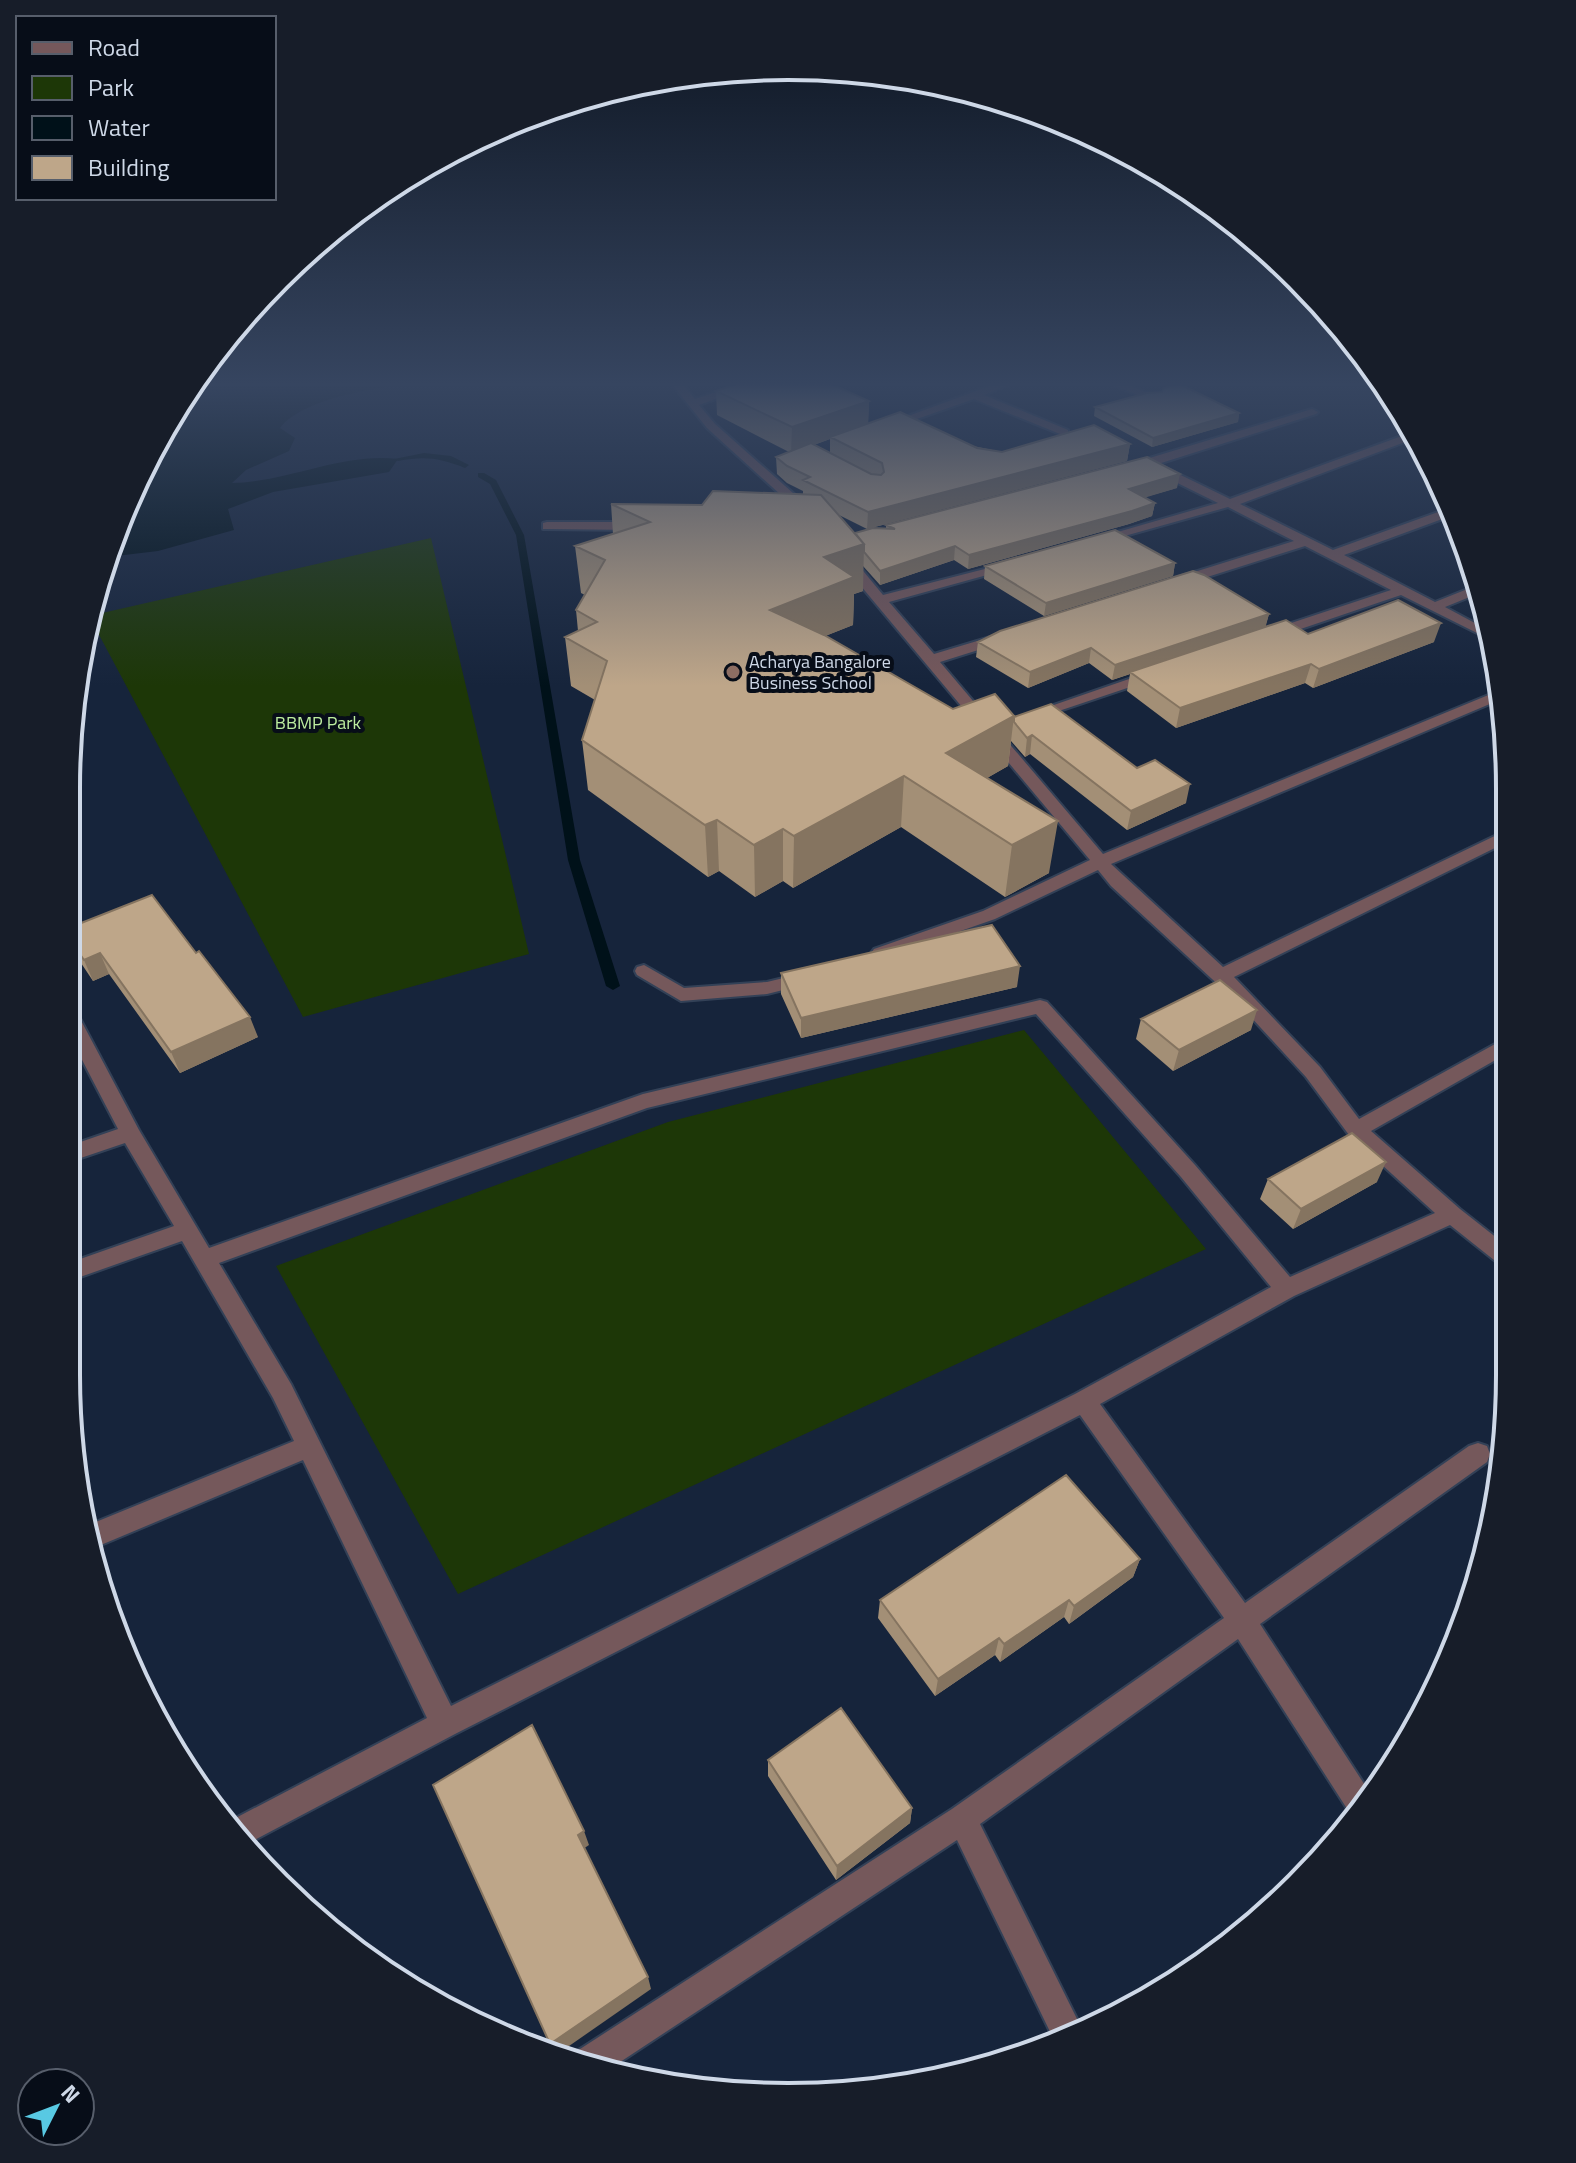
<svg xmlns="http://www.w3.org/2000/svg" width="1576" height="2163" font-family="'Titillium Web',sans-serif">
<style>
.green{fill:#1d3707}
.water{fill:#001119}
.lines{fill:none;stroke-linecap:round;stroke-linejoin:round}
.stream{fill:#001119;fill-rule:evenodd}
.minor-casing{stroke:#334157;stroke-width:4}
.minor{fill:#75585b;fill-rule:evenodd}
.wall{fill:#a38f76;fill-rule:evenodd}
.shaded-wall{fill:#857460}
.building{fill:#bea689;stroke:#857460;stroke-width:2}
.education-dot{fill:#8d6e63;stroke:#070d18;stroke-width:3}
.labels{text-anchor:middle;stroke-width:8;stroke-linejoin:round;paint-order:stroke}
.far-poi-label{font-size:18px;fill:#ced8e7;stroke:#070d18;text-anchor:start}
.far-park-label{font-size:18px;fill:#bded9f;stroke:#070d18}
.rim{fill:none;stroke:#ced8e7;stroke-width:4}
</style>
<rect width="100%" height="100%" fill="#16243b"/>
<path class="green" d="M431,538L529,954L303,1017L89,616Z
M1024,1030L1206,1249L458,1594L276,1266L668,1122Z"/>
<path class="water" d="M192,383H425C385,386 305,396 280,428L295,438L289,451L246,470L232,483C287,482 344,452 398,459L389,472L273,492L228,509L234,530L158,551L116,556L113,552Z"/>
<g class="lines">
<path class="stream" d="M424,453L451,456L469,465L465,468C439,458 426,456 398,461L394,459Z
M478,473H484L496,480L524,535L580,860L620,986L613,990L606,986L568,860L516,535L490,484L478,477Z"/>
<defs>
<path id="minor" d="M671,383H682L695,399L744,383H759L699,405L715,424L811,509V515H803L707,428Z
M998,383H1013L984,395L1068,430V434H1060L974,399L891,428L881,426Z
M1108,383H1123L1160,398L1150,400Z
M1312,409L1318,412L1316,414L1158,464L1230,499L1410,433L1413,439L1240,504L1333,550L1452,507L1456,514L1344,555L1435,602L1475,586L1477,594L1445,607L1486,629L1489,639L1401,595L1277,637H1267V631L1391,590L1305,546L1182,585H1172V579L1294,541L1228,507L1096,544L1090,540L1218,503L1143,466V460Z
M547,522H641L647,526L641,530L543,529V523Z
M840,555H850L883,595L1016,561V567L889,602L934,654L997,635H1007V641L940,662L1103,854L1503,689L1504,698L1111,864L1223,967L1505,831V843L1234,977L1320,1067L1359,1119L1506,1038V1054L1371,1131L1460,1209L1507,1246V1267L1499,1264L1450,1225L1294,1296L1100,1404L1245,1603L1469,1446L1478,1443L1487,1446L1490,1454L1487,1462L1260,1624L1370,1793L1353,1818L1238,1639L980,1824L1083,2031L1056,2044L957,1840L608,2070L574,2058L577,2051L952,1809L1224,1618L1080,1415L455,1734L247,1844L228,1822L427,1718L303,1460L89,1550L86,1526L294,1441L273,1398L182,1241L66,1282V1264L174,1226L125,1143L66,1163V1147L118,1129L66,1029V1004L76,1011L139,1130L209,1248L643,1094L1040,1000L1047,1002L1195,1165L1290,1277L1435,1213L1349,1135L1306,1077L1237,1002L1111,886L1098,870L995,919L886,957H874L871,953L874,949L983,911L1090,860L840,561ZM1036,1014L1181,1177L1271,1287L1075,1394L451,1706L291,1384L219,1263L647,1108Z
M1155,670L1162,674L1160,677L1035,719H1025L1022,716Z
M644,965L684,988L767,982L804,973L813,979L811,983L767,994L681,1001L637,975L635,971L637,967Z"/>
</defs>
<use href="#minor" class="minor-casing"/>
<use href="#minor" class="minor"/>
</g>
<path class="wall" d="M716,391L869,401L868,424L1002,452L1130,444L1127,461L867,529L839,515L855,533L886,529V525L1177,488L1145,497L1155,503L1152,516L1129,524L968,569L954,560L880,585L863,566V591L854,594L853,625L825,636L953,709L1014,717L1137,768L1186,803L1127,830L1030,754L1025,757L1011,741L1008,766L987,778L1049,873L1005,897L901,827L793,888L783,881L755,897L719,871L708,877L588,790L582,740L595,700L571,686L565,637L578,631L576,610L585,595L581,593L575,546L613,534L611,504L702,505L803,494V491L787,483L777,474L776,457L789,452L717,415ZM830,439V453L814,445Z
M1095,407L1239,413L1238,422L1152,447L1094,416Z
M1175,563L1173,576L1044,616L984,579L985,566Z
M1269,614L1265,627L1308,634L1434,642L1313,688L1305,683L1176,728L1127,691L1130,674L1112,680L1089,663L1028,688L976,657L978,642Z
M66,929L258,1037L180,1073L109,974L93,981L73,951L66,936Z
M781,973L1017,987L801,1038L781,994Z
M1141,1019L1251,1030L1173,1071L1136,1039Z
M1268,1179L1377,1182L1293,1229L1260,1199Z
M1140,1559L1133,1577L1069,1624L1064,1617L1000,1662L995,1655L935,1696L878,1618L880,1600Z
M768,1760L912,1808L910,1823L836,1880L768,1776Z"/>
<path class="shaded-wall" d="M869,401L868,426L830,437V439L791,453L792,427Z
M1239,413L1238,422L1152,447L1153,438Z
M1130,444L1127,461L867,529L868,512Z
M1180,474L1177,488L1127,503L1129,489Z
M1155,503L1152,516L1129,524L968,569L969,555Z
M864,544L863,591L854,594L853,625L770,658V610L824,557Z
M955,546L954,560L880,585V571Z
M1175,563L1173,576L1044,616L1046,603Z
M1269,614L1265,629L1130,672V674L1112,680L1115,665Z
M1441,623L1434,642L1313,688L1319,669Z
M1091,648L1089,663L1028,688L1030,672Z
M1311,664L1305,683L1176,728L1180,708Z
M1014,716L1008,766L945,802L946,753Z
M1032,735L1030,754L1025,757L1027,738Z
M904,776L901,827L793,888L794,836Z
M1190,784L1186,803L1127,830L1131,811Z
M717,820L719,871L708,877L705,825Z
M1058,821L1049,873L1005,897L1012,845Z
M783,829V881L755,897L754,845Z
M100,953L109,974L93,981L84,960Z
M1020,966L1017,987L801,1038V1018Z
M1257,1010L1251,1030L1173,1071L1179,1050Z
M250,1017L258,1037L180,1073L171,1052Z
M1386,1162L1377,1182L1293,1229L1301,1209Z
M1140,1559L1133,1577L1069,1624L1074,1606Z
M1069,1600L1064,1617L1000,1662L1004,1644Z
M999,1638L995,1655L935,1696L938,1679Z
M912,1808L910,1823L836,1880L837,1866Z
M584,1831L589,1845L583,1849L578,1835Z
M648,1977L651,1989L559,2053L554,2051L550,2044Z"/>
<path class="building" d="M740,383H829L869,401L792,427L716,391Z
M1179,384L1239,413L1153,438L1095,407L1147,393L1162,392L1164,388Z
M900,412L977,448L1002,452L1094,425L1130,444L868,512L803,480L810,477L787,466L776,457L811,443L871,474L881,475L884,472L882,463L830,437Z
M1147,457L1180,474L1129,489L1155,503L1132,511L969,555L955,546L880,571L864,552V544L855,533L873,528L895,529L886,525Z
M713,491L821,495L864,544L824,557L854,577L770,610L824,635L953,709L995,694L1014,716L946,753L1058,821L1012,845L904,776L794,836L783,829L754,845L717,820L705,825L582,740L607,661L565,637L597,622L576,610L605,560L575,546L650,522L611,504L702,505Z
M1115,530L1175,563L1046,603L985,566Z
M1193,571L1204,575L1269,614L1115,665L1091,648L1030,672L978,642L1000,631Z
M1398,600L1441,623L1319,669L1311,664L1180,708L1130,672L1286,620L1308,634Z
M1051,704L1137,768L1155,760L1190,784L1131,811L1032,735L1027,738L1014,722V717Z
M152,895L196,953L199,951L250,1017L171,1052L100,953L84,960L66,934V929Z
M992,925L1020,966L801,1018L781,973Z
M1220,980L1257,1010L1179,1050L1141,1019Z
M1352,1133L1386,1162L1301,1209L1268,1179Z
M1066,1475L1140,1559L1074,1606L1069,1600L1004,1644L999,1638L938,1679L880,1600Z
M841,1708L912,1808L837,1866L768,1760Z
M532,1725L584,1831L578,1835L648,1977L550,2044L433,1785Z"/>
<linearGradient id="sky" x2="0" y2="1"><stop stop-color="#0c1420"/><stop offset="0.56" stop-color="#364560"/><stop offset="1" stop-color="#364560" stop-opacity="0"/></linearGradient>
<rect width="1576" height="686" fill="url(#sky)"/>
<circle class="education-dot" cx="733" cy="672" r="8"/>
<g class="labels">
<g class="far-poi-label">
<text x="749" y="668">Acharya Bangalore<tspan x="749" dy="21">Business School</tspan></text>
</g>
<g class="far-park-label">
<text x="318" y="729">BBMP Park</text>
</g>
</g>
<path d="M0 0H1576V2163H0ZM788 80H788A708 708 0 0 1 1496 788V1375A708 708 0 0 1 788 2083H788A708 708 0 0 1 80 1375V788A708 708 0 0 1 788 80Z" fill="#171d29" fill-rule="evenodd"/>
<path class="rim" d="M788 80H788A708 708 0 0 1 1496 788V1375A708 708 0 0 1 788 2083H788A708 708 0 0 1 80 1375V788A708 708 0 0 1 788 80Z"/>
<rect x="16" y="16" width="260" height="184" fill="#070d18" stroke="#575e6b" stroke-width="2"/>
<rect x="32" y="42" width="40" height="12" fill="#75585b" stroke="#575e6b" stroke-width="2"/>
<text x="88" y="56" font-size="24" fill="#ced8e7">Road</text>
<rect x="32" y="76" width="40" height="24" fill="#1d3707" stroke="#575e6b" stroke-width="2"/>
<text x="88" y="96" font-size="24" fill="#ced8e7">Park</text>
<rect x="32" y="116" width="40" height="24" fill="#001119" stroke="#575e6b" stroke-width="2"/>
<text x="88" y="136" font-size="24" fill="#ced8e7">Water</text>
<rect x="32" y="156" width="40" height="24" fill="#bea689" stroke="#575e6b" stroke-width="2"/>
<text x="88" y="176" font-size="24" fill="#ced8e7">Building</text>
<g transform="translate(56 2107) rotate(48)"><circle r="38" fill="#070d18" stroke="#575e6b" stroke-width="2"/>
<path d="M0-6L14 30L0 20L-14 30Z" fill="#58c9e3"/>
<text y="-12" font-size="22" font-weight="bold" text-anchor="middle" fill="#ced8e7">N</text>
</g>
</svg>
